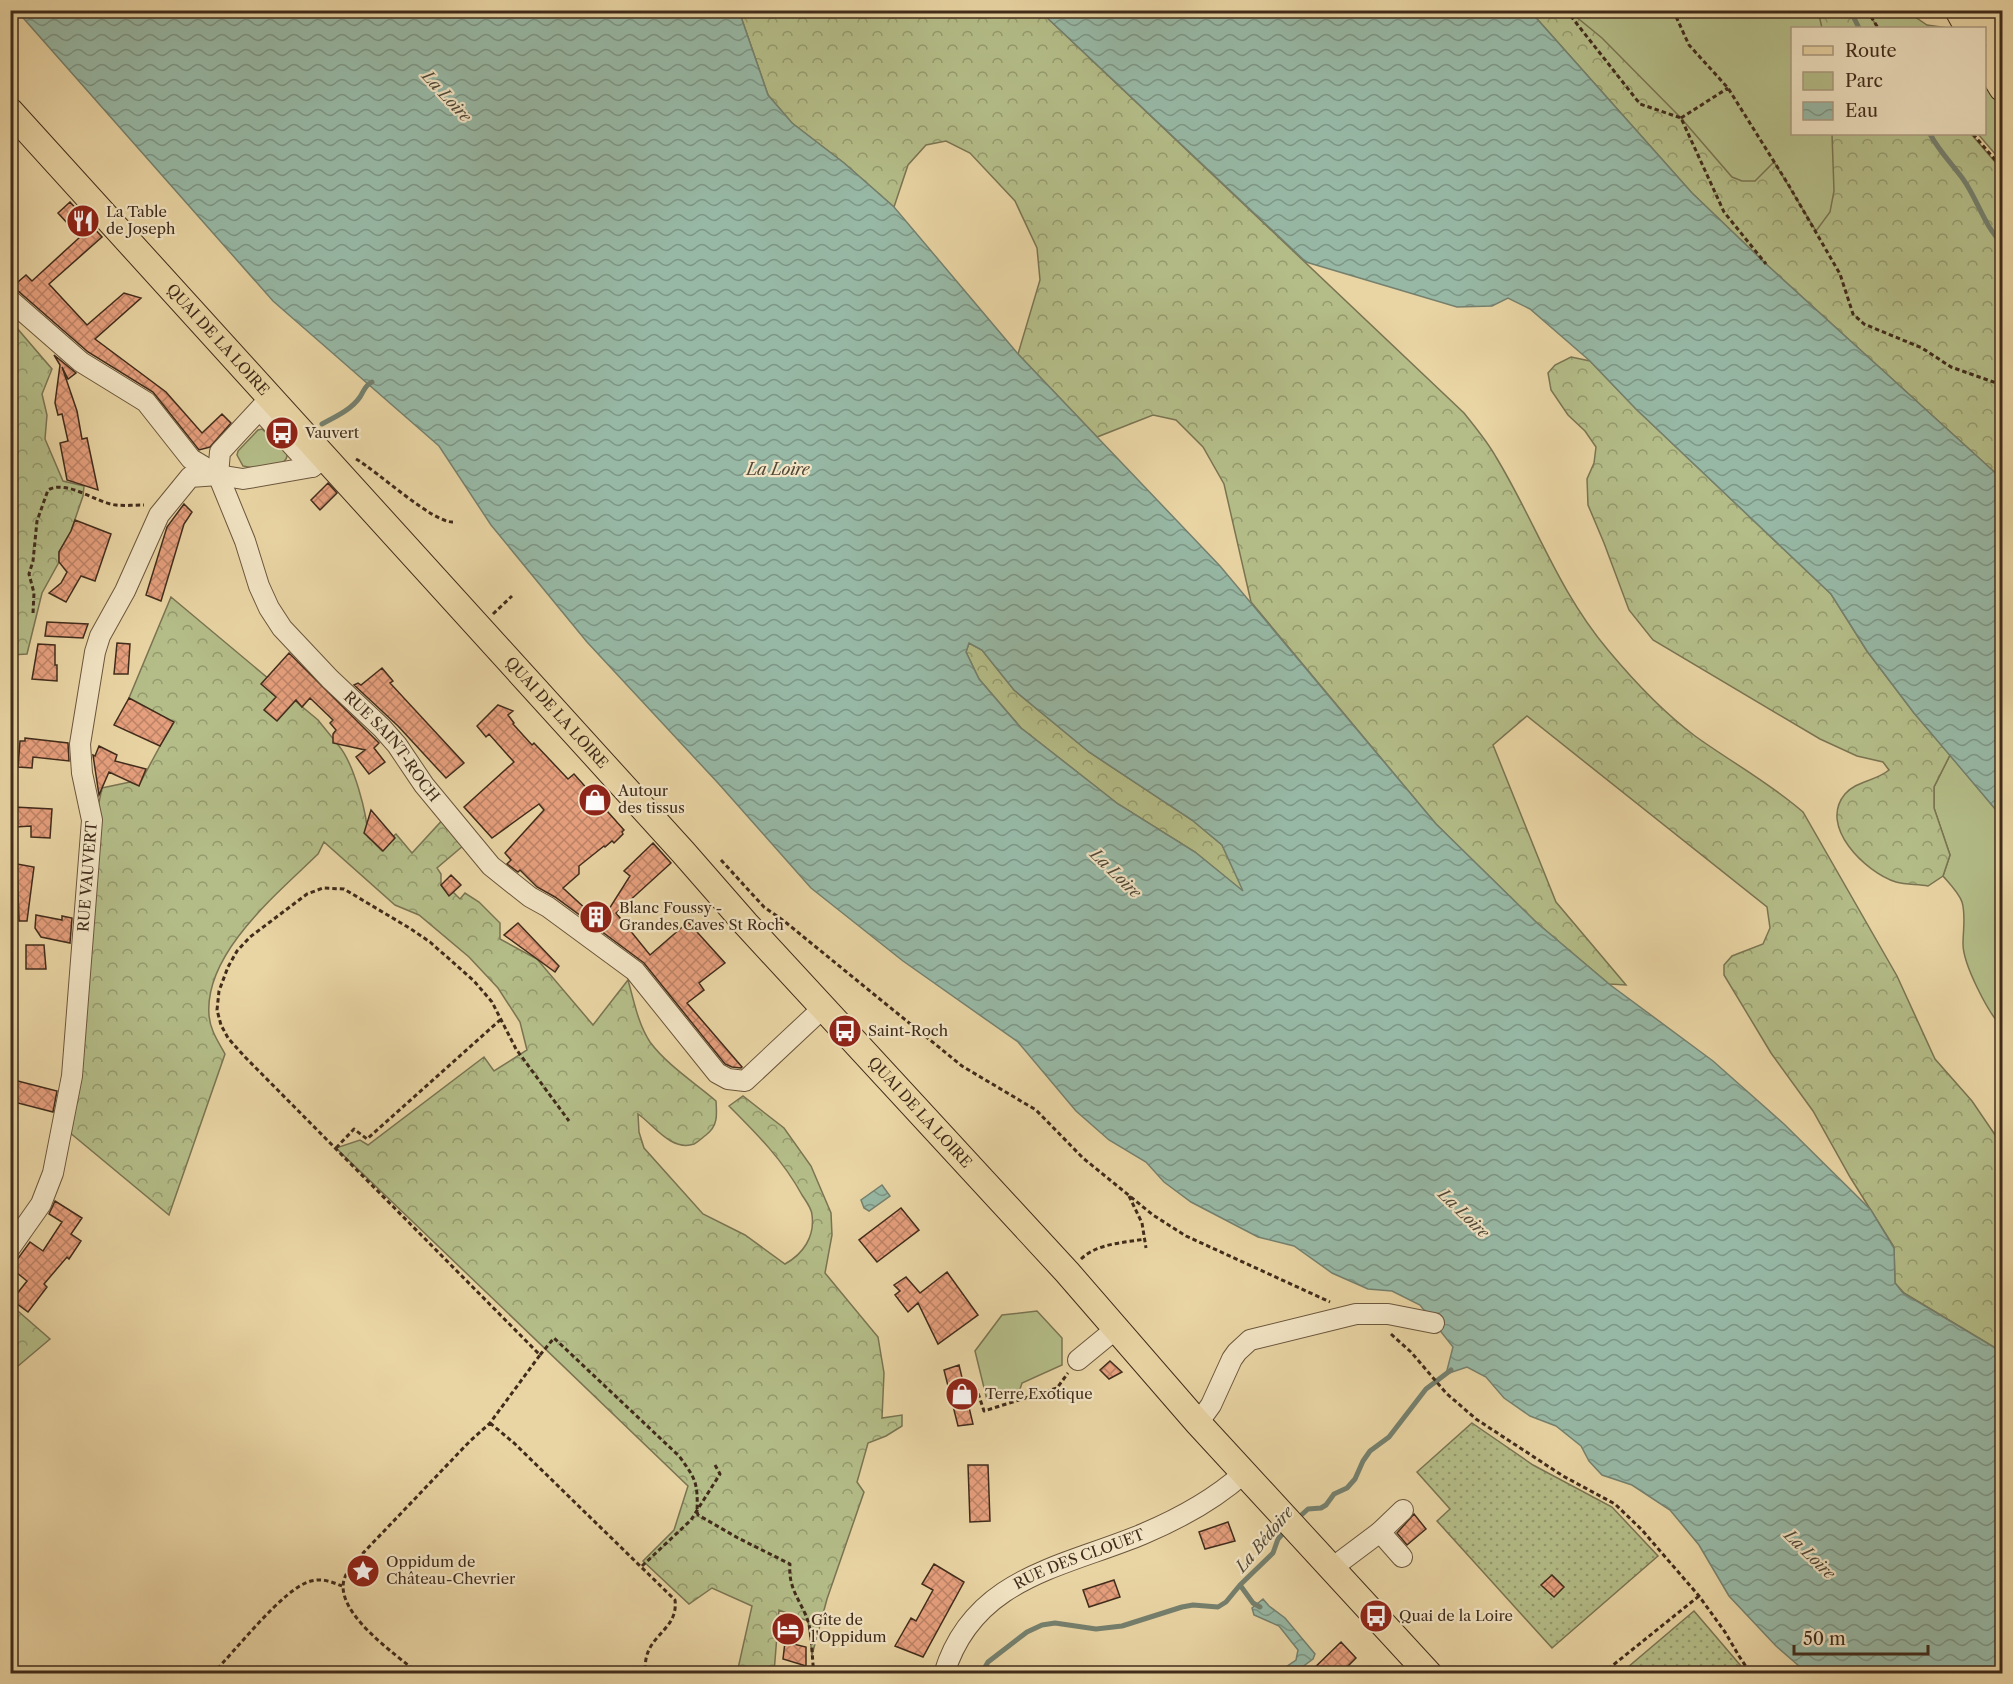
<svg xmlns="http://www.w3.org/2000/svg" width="2013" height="1684" font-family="'Libre Caslon Text',serif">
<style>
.green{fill:#b4bd88;stroke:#7a7452;stroke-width:1.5}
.forest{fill:url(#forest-crowns);stroke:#7a7452;stroke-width:1.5}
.garden{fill:url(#garden-dots);stroke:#7a7452;stroke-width:1.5}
.water{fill:url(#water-waves);stroke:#75806e;stroke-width:1.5;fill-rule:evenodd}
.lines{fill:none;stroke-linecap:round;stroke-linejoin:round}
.stream{stroke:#75806e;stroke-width:5}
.building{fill:url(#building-cross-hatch);stroke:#412c1b;stroke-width:1.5}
.minor-casing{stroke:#6b563d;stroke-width:22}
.major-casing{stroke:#412c1b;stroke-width:28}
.path{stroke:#412c1b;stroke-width:3;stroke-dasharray:4.5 3;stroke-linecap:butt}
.minor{stroke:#f1e3c3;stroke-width:20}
.major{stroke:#e9d4a3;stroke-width:26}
.labels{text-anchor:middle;stroke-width:4.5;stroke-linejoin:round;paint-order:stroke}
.poi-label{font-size:15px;fill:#412c1b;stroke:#f1e3c3;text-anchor:start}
.street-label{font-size:15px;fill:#412c1b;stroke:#f1e3c3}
.water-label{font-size:16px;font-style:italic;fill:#524837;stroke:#f1e3c3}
</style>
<defs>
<pattern id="forest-crowns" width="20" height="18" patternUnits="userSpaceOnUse" patternTransform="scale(1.5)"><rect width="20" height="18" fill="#b4bd88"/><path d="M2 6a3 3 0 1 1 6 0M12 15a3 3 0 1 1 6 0" fill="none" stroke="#949a6e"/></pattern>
<pattern id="garden-dots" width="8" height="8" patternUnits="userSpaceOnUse" patternTransform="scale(1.5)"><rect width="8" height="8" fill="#b4bd88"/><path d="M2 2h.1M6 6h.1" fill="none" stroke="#949a6e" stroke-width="1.8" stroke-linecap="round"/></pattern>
<pattern id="water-waves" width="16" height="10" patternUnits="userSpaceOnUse" patternTransform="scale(1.5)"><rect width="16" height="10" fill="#97b8a5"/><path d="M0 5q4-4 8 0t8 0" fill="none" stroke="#7d9686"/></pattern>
<pattern id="building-cross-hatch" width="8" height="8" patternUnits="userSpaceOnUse" patternTransform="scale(1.5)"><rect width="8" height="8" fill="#e69f7d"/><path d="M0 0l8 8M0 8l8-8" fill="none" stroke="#bc8266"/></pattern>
</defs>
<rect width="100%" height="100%" fill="#e9d4a3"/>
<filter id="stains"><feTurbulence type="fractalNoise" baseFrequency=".00333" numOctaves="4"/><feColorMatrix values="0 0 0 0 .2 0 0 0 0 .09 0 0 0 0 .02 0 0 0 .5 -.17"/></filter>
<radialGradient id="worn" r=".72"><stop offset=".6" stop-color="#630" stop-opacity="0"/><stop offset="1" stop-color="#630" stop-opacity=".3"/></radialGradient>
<path class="green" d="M1905,10L1927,25L1948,28H1792V134H1969L2002,174V575L1538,11Z
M1985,75L2002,103V162L1978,134H1984Z
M262,429L287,452C290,470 255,469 243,466L237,455L238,451L258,430Z
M1950,755L2002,817V1027C1988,1013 1963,964 1963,944C1963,930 1966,915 1962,902C1959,893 1949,883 1943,876L1950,855L1934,808V787Z
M1037,1311L1062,1338V1365L1022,1383L1019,1392L987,1400L975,1351L1002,1315Z"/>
<path class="forest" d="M739,11H1040L1464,413C1475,427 1487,441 1496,457C1535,521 1558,591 1608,650C1633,680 1663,712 1695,736C1731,762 1770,783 1803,812L1897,976L1935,1059L1972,1101L2002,1145V1352L1904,1293L1895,1283L1894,1247L1850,1177L1813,1111L1771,1053L1724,975V965L1732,956L1763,944L1770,928L1767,907L1527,716L1493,745L1556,902L1626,985L1609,984L1537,923L1436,824L1251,602L1224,484L1203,447L1176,420L1153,415L1097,437L1018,354L1040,280L1037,248L1015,201L970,153L946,141L926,145L908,165L894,207L844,163L792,123L768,95Z
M1530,11H1569L1602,38L1681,118L1732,177L1742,181H1755L1774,162L1816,231L1830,212L1834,191L1832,134H1971L2002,170V479L1766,264L1692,193Z
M1818,11H1867L1878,28H1822Z
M10,320L52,369L42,394L47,415L45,439L63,481L84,486L83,496L71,531L59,552V562L42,593L27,654L11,655Z
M1571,357L1590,361L1636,409L1831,594L1867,651L1914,713L1950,755L1934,787V808L1950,855L1943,876L1928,886C1918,884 1906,885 1896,882C1865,872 1818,826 1845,794C1856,781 1876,781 1889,770L1883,762L1857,756L1820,739L1653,640L1629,610L1604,543L1588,505L1587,479L1594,463L1596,447L1585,431L1568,415L1551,390L1548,373L1555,365Z
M171,597L318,720C325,729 332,737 339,746C354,764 367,813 368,837L382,851L386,842L396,834L412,853L448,814L470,840L437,868L441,874V885L449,895L453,892L460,899L465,893L479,902L500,923V939L537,959L593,1025L628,980C634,1001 638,1024 650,1042C667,1065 695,1083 716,1101C717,1115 718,1126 706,1135C702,1138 698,1142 694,1144C671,1152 653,1124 638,1114L639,1132L644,1148L703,1214L745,1235L785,1264C803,1254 815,1237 812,1215C812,1209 806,1201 802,1195C783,1160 757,1134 729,1106L743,1096L784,1128L811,1166L831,1213L832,1235L825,1273L878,1337L884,1373L882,1418L902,1415V1426L886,1436L868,1443L857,1482L864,1492L827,1599L812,1655L808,1621L779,1610L774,1673H737L752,1606L712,1588L689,1604L643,1561L674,1530L688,1486L336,1148L360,1140L368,1145L484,1057L494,1071L527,1050L520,1022L498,988L469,957L419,915L395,905L324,842L318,854C278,893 204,953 209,1015C210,1030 218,1041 225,1054L169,1215L63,1127L98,807L102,788L130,782L139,785L160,746L129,698Z
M969,643L982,650L1014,690L1089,752L1192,820L1222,845L1244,892L1195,852L1118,804L1021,728L979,679L966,652Z
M11,1305L50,1339L11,1372Z"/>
<path class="garden" d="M1472,1423L1533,1465L1612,1507L1658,1556L1552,1648L1437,1521L1450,1509L1417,1472Z
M1694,1611L1747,1673H1621Z"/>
<path class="water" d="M17,11H739L768,95L792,123L844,163L894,207L1018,354L1220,566L1436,824L1537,923L1609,984L1713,1061L1784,1124L1871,1210L1894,1248L1895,1283L1903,1293L2002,1352V1673H1807L1776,1646L1729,1596L1699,1545L1670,1510L1632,1485L1602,1475L1589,1461L1581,1446L1556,1426L1530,1416L1504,1398L1486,1377L1467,1367L1446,1374L1453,1347L1420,1305L1392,1291L1368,1289L1332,1273L1294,1246L1258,1237L1191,1202L1164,1182L1146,1162L1109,1140L1076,1111L1018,1042L903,961L811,888L718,783L587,642L491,525L439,446L273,301ZM969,643L982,650L1014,690L1089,752L1192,820L1222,845L1243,891L1195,852L1118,804L1021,728L979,679L966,652Z
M1040,11H1530L1692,193L1766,264L2002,479V817L1914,713L1867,651L1831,594L1636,409L1590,361L1530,309L1508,298L1492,306L1457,307L1306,262Z
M882,1185L890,1196L869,1211L864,1208L861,1200Z
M1263,1599L1269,1606L1285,1618L1315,1654L1313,1659L1294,1673H1277L1296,1660L1298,1650L1279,1626L1254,1615L1252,1608Z"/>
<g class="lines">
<path class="stream" d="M1850,10L1859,28
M1930,134C1939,151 1952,164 1963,179C1978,200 1984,226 2002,243
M322,424C335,417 351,410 360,397C364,391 365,385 372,382
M1297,1519L1308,1509L1321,1508L1326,1505L1334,1494L1347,1488L1355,1479L1363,1461L1370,1451L1389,1437L1426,1389L1451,1370
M1240,1585L1253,1603L1260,1607
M981,1674L988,1662L1027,1632L1042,1625L1055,1623L1096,1629L1122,1626L1182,1607L1193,1605L1218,1607L1226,1602L1240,1585L1273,1553L1278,1539L1286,1530"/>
</g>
<path class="building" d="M70,202L102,237L49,284L87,325L124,293L141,298L95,339L166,392L202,433L222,414L231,423L210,447L199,450L153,392L88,352L18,291L11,288L26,275L32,281L80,237L58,213Z
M54,355L76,373L68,379L62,367L77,411L82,439L87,438L98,490L67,480L60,443L68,441L62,414L58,415L55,403L60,365Z
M328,483L337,493L320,510L311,500Z
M184,504L192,512L184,524L161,601L146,595L167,527Z
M75,520L111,534L95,581L81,576L66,602L49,593L61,583L67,572L59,562V552L71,531Z
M47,622L88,624L83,638L45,636Z
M117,643L130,644L128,674H114Z
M38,644L55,645V665H57V681L32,679Z
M289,653L379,743L374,748L385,762L369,774L356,757L365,750L333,743V734L336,730L330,723L333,720L310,698L302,707L296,700L277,721L264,710L276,697L261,684Z
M382,668L393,681L390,683L464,763L446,778L398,726L354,685L358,683L361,685Z
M129,698L174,722L160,746L114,725Z
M498,705L513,711L508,715L514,723L513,724L532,745L534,743L568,779L574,774L624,830L622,832L623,834L614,843L612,841L605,847L604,846L579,866V874L563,888L587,910L581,916L555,897L537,887L520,870L518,872L507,864L511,860L505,853L544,810L539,804L492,838L464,807L514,762L489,734L486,737L477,726Z
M25,738L68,743L69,761L33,757L32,768L18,767L20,741H25Z
M99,746L117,755L115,761L146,769L139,786L109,772L99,795L93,755L95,756Z
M14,807L52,809L50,838L31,837V826L16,827Z
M371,810L395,838L383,851L364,833Z
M653,843L671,863L616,913L650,955L688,922L725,963L699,983L704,990L687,1003L742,1067L741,1068L732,1067L725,1064L644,963L597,928L630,876L624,871Z
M17,864L34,867L27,921H19Z
M451,875L461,885L449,896L441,885Z
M36,915L62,920V916L72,918L70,943L41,937L35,928Z
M518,923L559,966L555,972L504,935Z
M26,945H44L46,969H26Z
M10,1079L57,1091L53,1112L10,1101Z
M55,1201L82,1218L71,1234L81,1241L69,1259L67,1257L44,1284L47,1287L28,1312L12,1300L27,1281L11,1268L30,1242L43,1251L62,1222L49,1214Z
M901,1208L919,1230L877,1262L859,1240Z
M947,1272L978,1315L938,1344L918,1303L908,1312L895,1295L900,1291L894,1285L906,1277L920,1293Z
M1110,1361L1122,1372L1109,1379L1100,1370Z
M959,1365L973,1424L958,1426L944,1370Z
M968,1465H988L990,1521L970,1522Z
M1414,1514L1426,1529L1407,1545L1397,1533Z
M1228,1522L1235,1541L1205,1549L1199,1532Z
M934,1564L964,1582L923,1657L895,1646L911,1618L916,1621L933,1590L922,1584Z
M1552,1575L1564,1587L1554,1597L1541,1585Z
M1114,1580L1120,1597L1089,1607L1083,1590Z
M785,1642L806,1647V1666L783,1659Z
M1341,1642L1356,1658L1340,1674H1308Z"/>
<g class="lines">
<defs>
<g id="minor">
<path id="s1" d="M10,300L81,362L146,402L191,459L218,475L245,541L259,586L269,608L282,628L330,679L382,728L397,745L424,785L491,866L530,897L548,907L635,971L717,1073L728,1079L745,1081L824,1007"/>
<path d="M260,410L312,467"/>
<path d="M218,475L220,452L270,398"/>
<path id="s2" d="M10,1248L41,1204L53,1173L72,1076L92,820L82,773L80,744L95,652L100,636L125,591L159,515L190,477L218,475L243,479L312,467L325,458"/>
<path d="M1078,1360L1117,1328"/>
<path d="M1198,1423L1211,1405L1232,1359L1237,1352L1250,1340L1356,1314H1388L1434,1323"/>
<path d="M1380,1532L1402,1557"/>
<path d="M1332,1568L1380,1532L1403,1510"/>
<path id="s3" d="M944,1674C973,1577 1064,1567 1143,1534C1181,1518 1214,1500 1244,1473"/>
</g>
<g id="major">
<path d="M1958,10L1968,28"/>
<path d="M1983,10L2002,47"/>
<path d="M1984,58L2002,88"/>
<path id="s4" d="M10,111L683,852L746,924L1067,1272L1198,1423L1429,1674"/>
</g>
</defs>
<use href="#minor" class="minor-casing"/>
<use href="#major" class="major-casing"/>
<path class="path" d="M1566,10L1640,104L1681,118L1724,212L1766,264
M1673,10L1689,45L1728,88L1788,184L1840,274L1853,314L1864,324L1922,348L1951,367L2002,385
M1867,10L1878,28
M1681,118L1728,88
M1973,134L2002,168
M356,459C377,471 433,523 453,522
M33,613L34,593L29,574L33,561L37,521L48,490C67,479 96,503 116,505C125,506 135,505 144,505
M493,614L512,596
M721,860L764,907L784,921L962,1066L1036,1110L1083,1158L1153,1215L1186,1236L1330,1302
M336,1148L354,1129L367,1139L500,1020
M1129,1196L1142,1223L1146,1248
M1081,1259C1098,1243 1123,1243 1145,1239
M1391,1334L1411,1352L1446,1393L1476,1419L1563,1476L1615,1504L1642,1530L1699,1596L1725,1632L1739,1656L1751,1674
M540,1355L554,1338L679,1456C696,1479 698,1483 697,1512
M966,1393L977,1390L984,1411L1057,1388L1068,1373
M490,1423L514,1443L675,1600C679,1633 640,1635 646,1674
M697,1512L698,1515L738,1538L790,1564C788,1589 800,1599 808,1621C812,1633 812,1660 814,1674
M642,1566L691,1520L720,1474L715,1465
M212,1674C235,1652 283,1588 311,1581C322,1578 332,1582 342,1586
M419,1674C397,1655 331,1611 345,1577C349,1567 358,1559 365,1551L470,1441L490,1423L540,1355L244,1056L228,1038L221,1025L217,1010L219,991L228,967L237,951L250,937L307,894L323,888L344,889L411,929L430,942L474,981L492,1002L516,1049L569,1121
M1602,1674L1699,1596"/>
<use href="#minor" class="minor"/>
<use href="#major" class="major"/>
</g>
<defs>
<symbol id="restaurant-disc" viewBox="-11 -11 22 22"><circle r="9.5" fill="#8f2418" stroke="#f1e3c3"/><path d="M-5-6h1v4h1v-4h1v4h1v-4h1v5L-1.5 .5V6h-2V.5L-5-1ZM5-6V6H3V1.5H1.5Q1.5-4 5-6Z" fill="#fff"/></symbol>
<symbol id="bus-disc" viewBox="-11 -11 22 22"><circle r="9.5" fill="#8f2418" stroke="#f1e3c3"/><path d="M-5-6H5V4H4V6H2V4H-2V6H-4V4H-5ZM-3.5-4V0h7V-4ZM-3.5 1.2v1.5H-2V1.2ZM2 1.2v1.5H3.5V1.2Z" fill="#fff"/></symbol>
<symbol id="shop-disc" viewBox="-11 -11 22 22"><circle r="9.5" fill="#8f2418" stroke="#f1e3c3"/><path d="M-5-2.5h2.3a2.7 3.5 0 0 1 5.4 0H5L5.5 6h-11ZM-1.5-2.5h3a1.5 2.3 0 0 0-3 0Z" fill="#fff"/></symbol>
<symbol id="building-disc" viewBox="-11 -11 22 22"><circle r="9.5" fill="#8f2418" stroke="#f1e3c3"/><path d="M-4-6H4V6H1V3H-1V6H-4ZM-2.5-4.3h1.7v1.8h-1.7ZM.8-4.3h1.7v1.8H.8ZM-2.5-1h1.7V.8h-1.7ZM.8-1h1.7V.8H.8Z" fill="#fff"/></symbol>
<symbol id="sight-disc" viewBox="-11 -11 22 22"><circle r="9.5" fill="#8f2418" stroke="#f1e3c3"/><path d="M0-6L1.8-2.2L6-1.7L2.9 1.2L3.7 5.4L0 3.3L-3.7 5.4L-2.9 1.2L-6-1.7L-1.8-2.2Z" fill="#fff"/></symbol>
<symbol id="hotel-disc" viewBox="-11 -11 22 22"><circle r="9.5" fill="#8f2418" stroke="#f1e3c3"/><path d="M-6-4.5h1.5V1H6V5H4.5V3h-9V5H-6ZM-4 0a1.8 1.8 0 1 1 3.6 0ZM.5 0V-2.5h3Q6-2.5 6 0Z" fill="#fff"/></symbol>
</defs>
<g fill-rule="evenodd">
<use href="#restaurant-disc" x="64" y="202" width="38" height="38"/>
<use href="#bus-disc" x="263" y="414" width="38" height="38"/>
<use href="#shop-disc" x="576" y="781" width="38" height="38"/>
<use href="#building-disc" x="577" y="898" width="38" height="38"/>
<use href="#bus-disc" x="826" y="1012" width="38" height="38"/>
<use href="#shop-disc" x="943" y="1375" width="38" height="38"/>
<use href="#sight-disc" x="344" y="1552" width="38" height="38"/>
<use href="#bus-disc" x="1357" y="1597" width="38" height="38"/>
<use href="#hotel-disc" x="769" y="1610" width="38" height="38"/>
</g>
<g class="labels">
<g class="poi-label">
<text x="106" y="217">La Table<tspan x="106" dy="17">de Joseph</tspan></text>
<text x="305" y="438">Vauvert</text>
<text x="618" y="796">Autour<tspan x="618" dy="17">des tissus</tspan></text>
<text x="619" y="913">Blanc Foussy -<tspan x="619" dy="17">Grandes Caves St Roch</tspan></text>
<text x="868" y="1036">Saint-Roch</text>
<text x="985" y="1399">Terre Exotique</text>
<text x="386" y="1567">Oppidum de<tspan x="386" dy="17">Château-Chevrier</tspan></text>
<text x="1399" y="1621">Quai de la Loire</text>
<text x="811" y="1625">Gîte de<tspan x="811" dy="17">l'Oppidum</tspan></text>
</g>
<g class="street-label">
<text dy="5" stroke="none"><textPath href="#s4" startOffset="309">QUAI DE LA LOIRE</textPath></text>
<text dy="5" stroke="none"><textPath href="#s4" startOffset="813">QUAI DE LA LOIRE</textPath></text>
<text dy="5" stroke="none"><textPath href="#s1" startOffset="603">RUE SAINT-ROCH</textPath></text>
<text dy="5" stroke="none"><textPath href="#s2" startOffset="386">RUE VAUVERT</textPath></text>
<text dy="5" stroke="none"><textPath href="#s4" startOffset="1353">QUAI DE LA LOIRE</textPath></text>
<text dy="5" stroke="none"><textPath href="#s3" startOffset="186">RUE DES CLOUET</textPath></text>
</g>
<g class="water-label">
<text transform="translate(447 96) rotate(47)" y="6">La Loire</text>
<text x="778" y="475">La Loire</text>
<text transform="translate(1116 873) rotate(44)" y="6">La Loire</text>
<text transform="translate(1464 1213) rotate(44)" y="6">La Loire</text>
<text transform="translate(1264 1539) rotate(-50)" y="6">La Bédoire</text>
<text transform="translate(1810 1554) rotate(44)" y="6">La Loire</text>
</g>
</g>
<rect width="2013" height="1684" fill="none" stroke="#e9d4a3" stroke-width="36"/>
<rect x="12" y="12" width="1989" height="1660" fill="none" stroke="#412c1b" stroke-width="3"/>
<rect x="18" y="18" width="1977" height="1648" fill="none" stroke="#412c1b" stroke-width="1.5"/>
<rect x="1791" y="27" width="195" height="108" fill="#f1e3c3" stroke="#ab9a80" stroke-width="1.5"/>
<rect x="1803" y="46" width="30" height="9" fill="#e9d4a3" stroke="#ab9a80" stroke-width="1.5"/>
<text x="1845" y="57" font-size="18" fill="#412c1b">Route</text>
<rect x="1803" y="72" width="30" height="18" fill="#b4bd88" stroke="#ab9a80" stroke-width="1.5"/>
<text x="1845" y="87" font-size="18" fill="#412c1b">Parc</text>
<rect x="1803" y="102" width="30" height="18" fill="url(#water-waves)" stroke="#ab9a80" stroke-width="1.5"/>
<text x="1845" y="117" font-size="18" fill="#412c1b">Eau</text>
<path d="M1794 1645v9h134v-9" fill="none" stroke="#412c1b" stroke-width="3"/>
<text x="1803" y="1645" font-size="18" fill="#412c1b" stroke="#f1e3c3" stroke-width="4.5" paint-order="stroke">50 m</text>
<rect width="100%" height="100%" filter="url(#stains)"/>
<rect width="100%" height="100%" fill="url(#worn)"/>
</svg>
